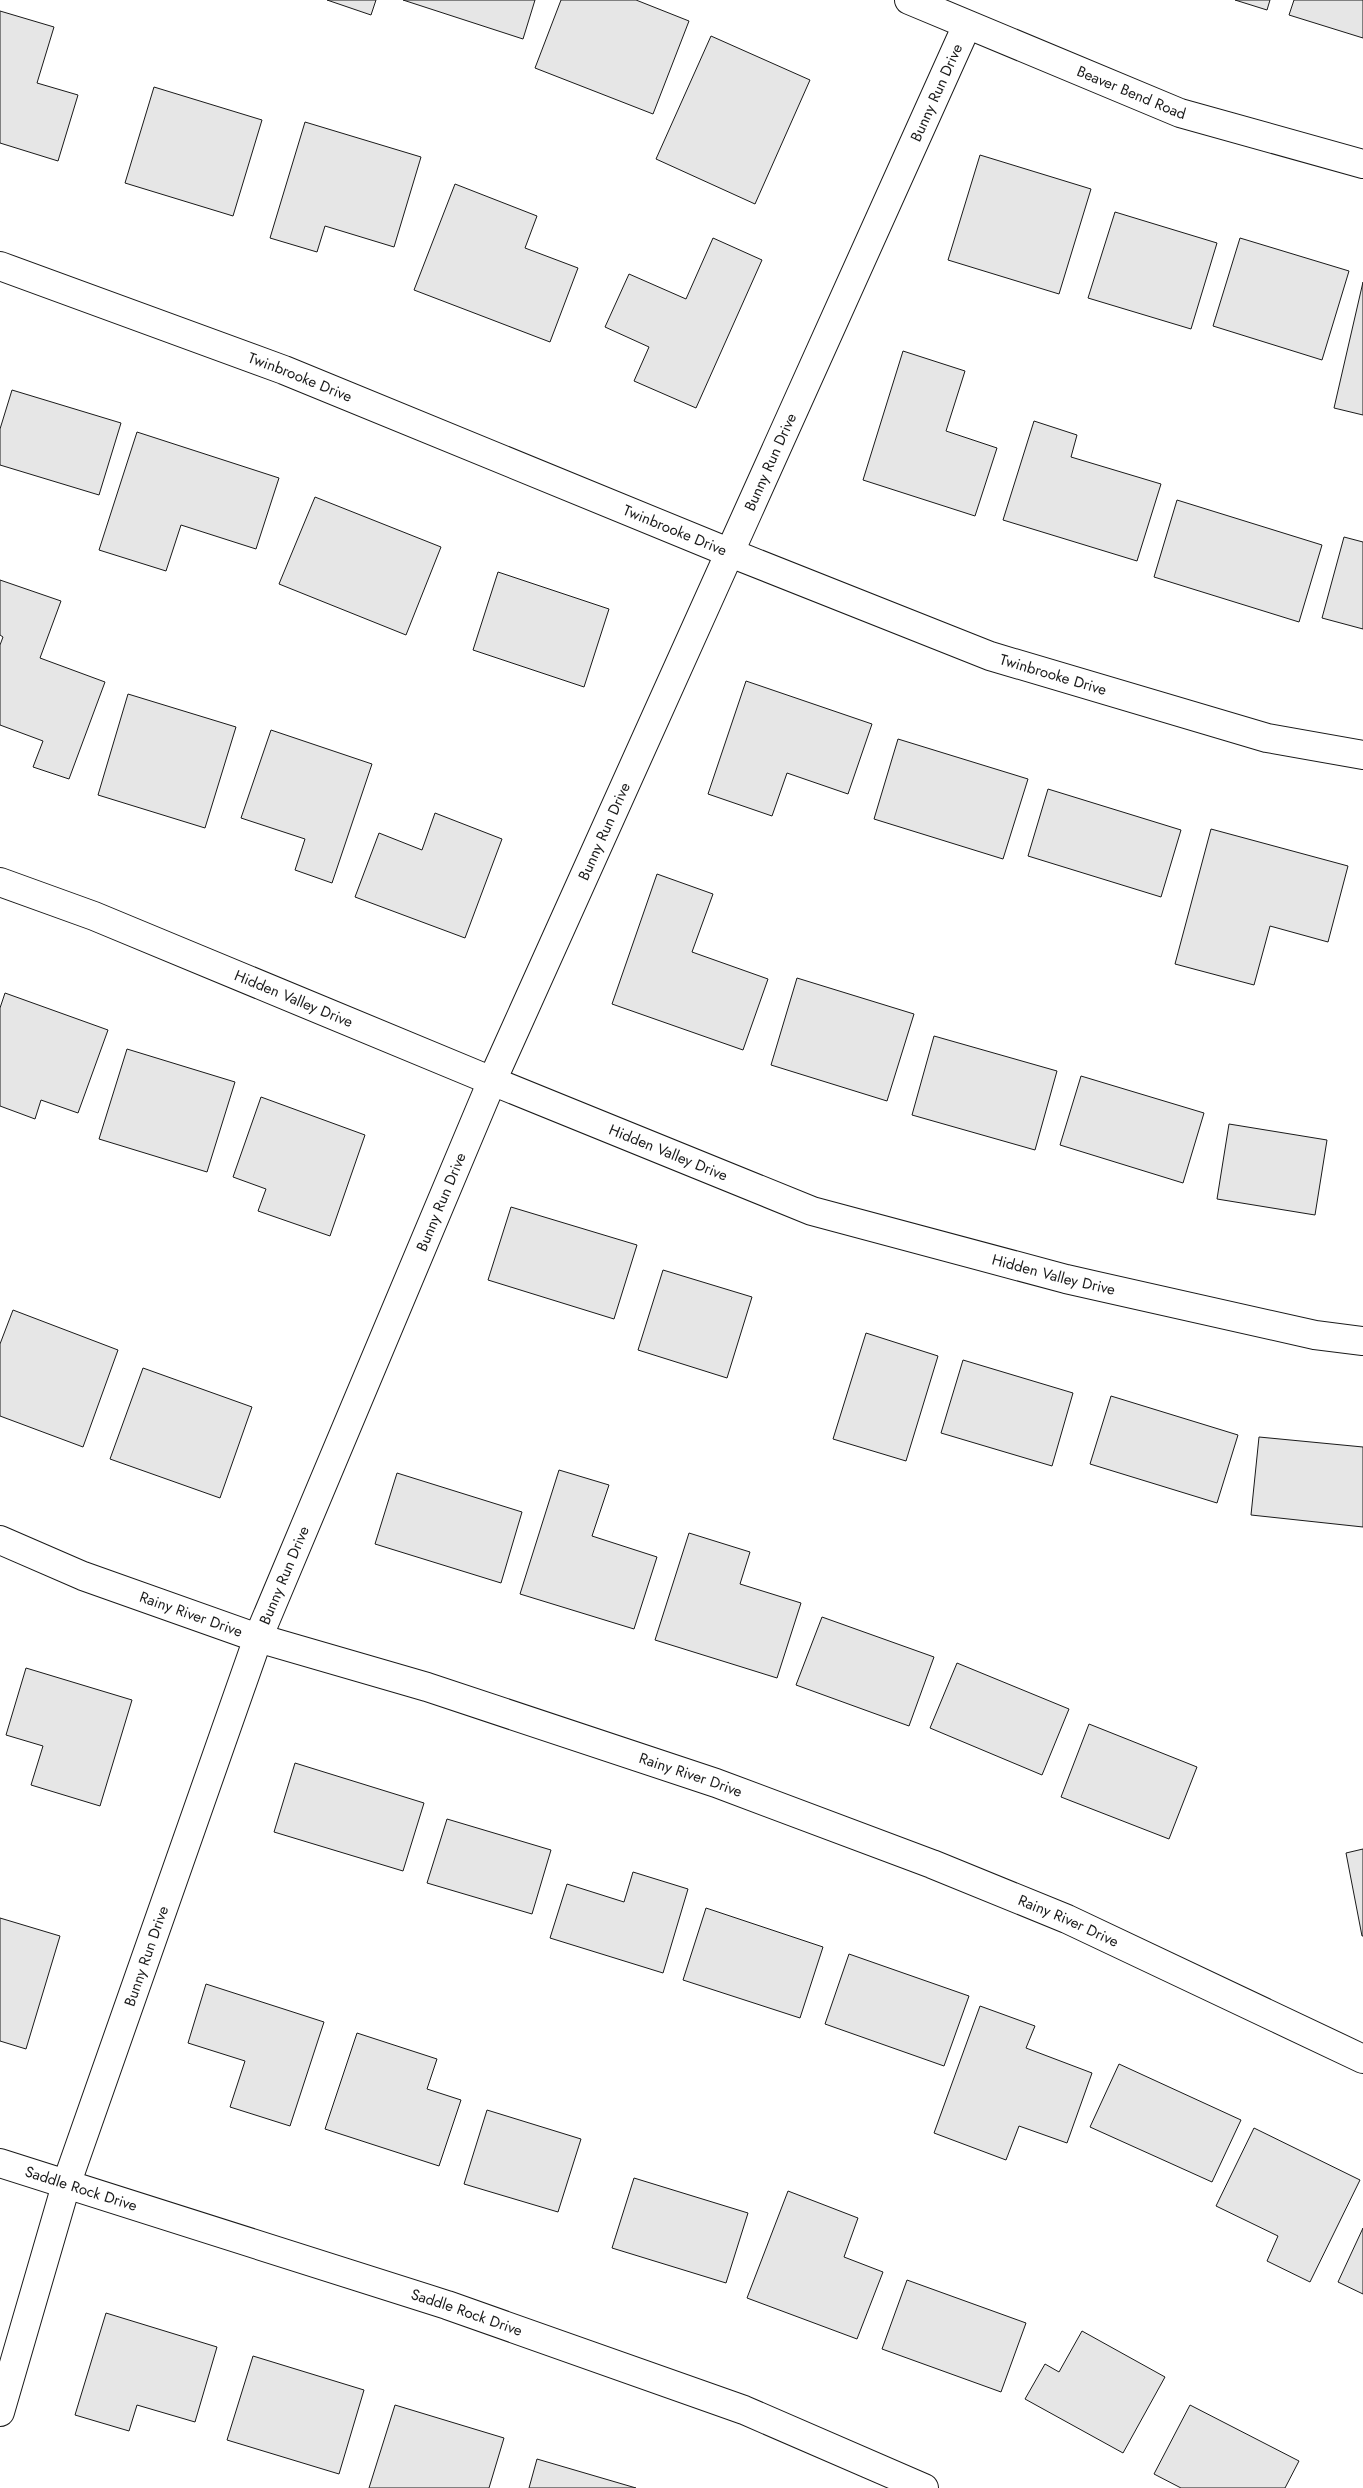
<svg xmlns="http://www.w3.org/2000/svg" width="1363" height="2488" font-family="Jost,sans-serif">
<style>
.building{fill:#e6e6e6;stroke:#1a1a1a}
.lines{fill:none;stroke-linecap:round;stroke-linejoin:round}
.minor-casing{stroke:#1a1a1a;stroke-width:30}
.minor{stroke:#fff;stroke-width:28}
.labels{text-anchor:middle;stroke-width:4;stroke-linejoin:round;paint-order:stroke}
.street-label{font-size:15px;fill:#1a1a1a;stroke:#fff}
</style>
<rect width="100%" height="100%" fill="#fff"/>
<path class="building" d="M327,0H376L371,15Z
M403,0H535L523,39Z
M561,0H636L689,21L653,114L535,68Z
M1235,0H1270L1267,10Z
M1294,0H1363V38L1289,15Z
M0,11L54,27L37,83L78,95L58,161L0,143Z
M711,36L810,80L755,204L656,159Z
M154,87L262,120L233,216L125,183Z
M305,122L421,157L394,247L325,226L317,252L270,238Z
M980,155L1091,189L1059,294L948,260Z
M455,184L537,216L525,248L578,268L550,342L414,290Z
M1115,212L1217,243L1191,329L1088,298Z
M713,238L762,260L696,408L634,381L649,347L605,327L629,274L686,299Z
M1240,238L1349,271L1322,360L1213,326Z
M1363,282V415L1334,408Z
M903,351L965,371L946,431L997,448L975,516L863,480Z
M12,390L121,423L99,495L0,465V429Z
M1034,421L1077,435L1071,457L1161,484L1137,561L1003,520Z
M137,432L279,478L256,549L181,525L166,571L99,550Z
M315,497L441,547L406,635L279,584Z
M1177,500L1322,545L1299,622L1154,577Z
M1344,537L1363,542V629L1322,618Z
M498,572L609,609L584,687L473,650Z
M0,580L61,601L40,658L105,682L69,779L33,767L43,741L0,725V645L3,637L0,635Z
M746,681L872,724L848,794L787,773L772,816L708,794Z
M128,694L236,727L205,828L98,795Z
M271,730L372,764L332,883L295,870L305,839L241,818Z
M898,739L1028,779L1003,859L874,819Z
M1048,789L1181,830L1161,897L1028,856Z
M435,813L502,839L465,938L355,897L379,833L422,850Z
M1211,829L1348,866L1328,942L1270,926L1254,985L1175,964Z
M657,874L713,894L692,952L768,979L743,1050L612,1004Z
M797,978L914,1014L887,1101L771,1065Z
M5,993L108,1030L78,1113L41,1100L35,1119L0,1106V1008Z
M934,1036L1057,1071L1035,1150L912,1115Z
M127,1049L235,1082L207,1172L99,1139Z
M1081,1076L1204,1113L1183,1183L1060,1145Z
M261,1097L365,1135L330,1236L258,1211L266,1189L233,1177Z
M1229,1124L1327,1140L1315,1215L1217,1199Z
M511,1207L637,1245L614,1319L488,1280Z
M663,1270L752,1297L727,1378L638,1350Z
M13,1310L118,1350L83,1447L0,1416V1344Z
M866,1333L938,1356L906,1461L833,1439Z
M963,1360L1073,1393L1052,1466L941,1433Z
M143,1368L252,1407L220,1498L110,1459Z
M1111,1396L1238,1435L1217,1503L1090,1464Z
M1259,1437L1363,1447V1527L1251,1515Z
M559,1470L609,1485L592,1536L657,1557L634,1629L520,1594Z
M397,1473L522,1512L501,1583L375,1544Z
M689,1533L750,1552L740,1584L801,1603L777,1678L655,1640Z
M822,1617L934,1657L909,1726L796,1685Z
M957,1663L1069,1709L1042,1775L930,1728Z
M26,1668L132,1700L100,1806L31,1785L43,1746L6,1735Z
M1089,1724L1197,1767L1169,1839L1061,1797Z
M295,1763L424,1803L403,1871L274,1832Z
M447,1819L551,1850L532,1914L427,1883Z
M1363,1849V1936H1362L1346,1853Z
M633,1872L688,1889L663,1973L550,1938L567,1884L624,1902Z
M706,1908L823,1947L800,2018L683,1980Z
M0,1918L60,1936L26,2049L0,2041Z
M849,1954L969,1996L944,2066L825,2024Z
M206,1984L324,2022L290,2126L230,2107L245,2061L188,2043Z
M980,2006L1035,2026L1026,2048L1092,2073L1067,2143L1019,2126L1006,2160L934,2133Z
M357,2033L437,2059L427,2089L461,2100L439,2166L325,2129Z
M1119,2064L1241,2120L1212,2182L1090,2127Z
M487,2110L581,2139L558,2212L464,2184Z
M1254,2128L1360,2180L1310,2282L1267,2261L1278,2236L1216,2206Z
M634,2178L748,2213L726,2283L612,2248Z
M788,2191L858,2218L844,2257L883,2272L857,2339L747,2298Z
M1363,2228V2294L1338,2282Z
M907,2280L1026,2323L1001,2392L882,2349Z
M106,2313L217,2347L195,2422L137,2405L129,2431L75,2415Z
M1082,2331L1165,2377L1123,2453L1025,2399L1045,2364L1059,2372Z
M253,2356L364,2390L339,2474L227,2440Z
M395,2405L504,2438L489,2488H369Z
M1190,2405L1299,2461L1285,2488H1181L1154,2474Z
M537,2459L636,2488H529Z"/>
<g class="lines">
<defs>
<g id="minor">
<path id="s1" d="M909,0L1180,113L1363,164"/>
<path id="s2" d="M0,266L284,370L728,552L990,656L1267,738L1363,755"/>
<path id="s3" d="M0,882L94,916L492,1081L812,1211L1066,1279L1315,1335L1363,1341"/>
<path id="s4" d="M0,1540L83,1576L258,1638L427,1687L716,1783L932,1864L1067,1919L1363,2059"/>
<path id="s5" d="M0,2163L447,2305L744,2410L924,2488"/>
<path id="s6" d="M0,2412L66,2185L258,1638L492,1081L967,25"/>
</g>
</defs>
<use href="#minor" class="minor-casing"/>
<use href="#minor" class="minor"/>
</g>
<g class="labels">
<g class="street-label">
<text dy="5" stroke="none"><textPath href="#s6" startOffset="2504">Bunny Run Drive</textPath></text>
<text dy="5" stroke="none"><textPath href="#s1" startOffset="241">Beaver Bend Road</textPath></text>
<text dy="5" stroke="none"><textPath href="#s2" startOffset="320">Twinbrooke Drive</textPath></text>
<text dy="5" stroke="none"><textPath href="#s6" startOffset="2099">Bunny Run Drive</textPath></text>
<text dy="5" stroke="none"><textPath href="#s2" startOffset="725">Twinbrooke Drive</textPath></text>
<text dy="5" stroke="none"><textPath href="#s2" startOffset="1130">Twinbrooke Drive</textPath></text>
<text dy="5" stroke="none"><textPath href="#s6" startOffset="1694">Bunny Run Drive</textPath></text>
<text dy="5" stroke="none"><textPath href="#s3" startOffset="316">Hidden Valley Drive</textPath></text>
<text dy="5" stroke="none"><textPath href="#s3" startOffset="721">Hidden Valley Drive</textPath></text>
<text dy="5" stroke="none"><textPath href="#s6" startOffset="1289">Bunny Run Drive</textPath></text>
<text dy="5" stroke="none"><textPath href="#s3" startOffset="1126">Hidden Valley Drive</textPath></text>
<text dy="5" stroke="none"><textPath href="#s6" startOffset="884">Bunny Run Drive</textPath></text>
<text dy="5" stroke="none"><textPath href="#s4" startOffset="205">Rainy River Drive</textPath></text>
<text dy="5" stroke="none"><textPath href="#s4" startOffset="730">Rainy River Drive</textPath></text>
<text dy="5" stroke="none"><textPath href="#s4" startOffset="1135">Rainy River Drive</textPath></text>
<text dy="5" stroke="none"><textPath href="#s6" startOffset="479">Bunny Run Drive</textPath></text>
<text dy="5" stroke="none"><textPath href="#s5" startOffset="85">Saddle Rock Drive</textPath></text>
<text dy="5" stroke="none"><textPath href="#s5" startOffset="490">Saddle Rock Drive</textPath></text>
</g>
</g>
</svg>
